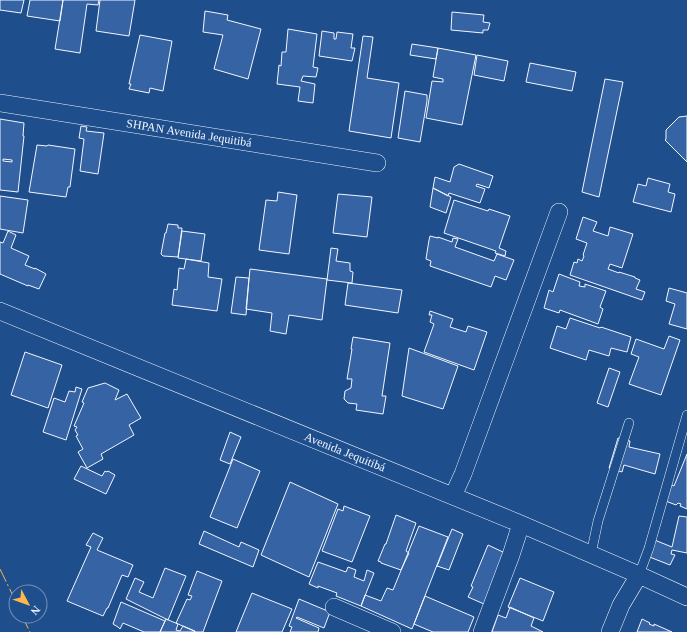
<svg xmlns="http://www.w3.org/2000/svg" width="687" height="632" font-family="Georgia,serif">
<style>
.building{fill:#3563a3;stroke:#f2f6ff;fill-rule:evenodd}
.lines{fill:none;stroke-linecap:round;stroke-linejoin:round}
.service-casing{stroke:#f2f6ff;stroke-width:10}
.minor-casing{stroke:#f2f6ff;stroke-width:18}
.service{stroke:#1f4e8c;stroke-width:9}
.minor{stroke:#1f4e8c;stroke-width:17}
.power{stroke:#ffb74d;stroke-width:1;stroke-dasharray:14 3 2 3;stroke-linecap:butt}
.labels{text-anchor:middle;stroke-width:3;stroke-linejoin:round;paint-order:stroke}
.street-label{font-size:12px;fill:#f2f6ff;stroke:#1f4e8c}
</style>
<rect width="100%" height="100%" fill="#1f4e8c"/>
<path class="building" d="M0,0H24L21,13L0,10Z
M30,0H63L60,21L27,16Z
M63,0H99L98,5L87,4L80,53L55,49Z
M100,0H135L129,36L96,31Z
M205,11L228,15L227,20L261,29L248,79L214,69L223,35L203,32Z
M452,12L484,15L483,22L490,23L488,30H483V33L451,30Z
M288,29L317,34L313,67L318,68L316,77L303,76L301,81L315,84L313,103L298,101L300,87L277,84L279,65L281,66L282,52H286Z
M322,31L334,33V39H336L337,32L353,34L351,48H355L352,61L319,56Z
M140,35L172,41L163,91L150,88L149,93L129,89L131,84H129Z
M363,36L373,37L367,78L399,83L391,138L349,131Z
M412,44L438,48L436,59L410,55Z
M438,48L476,55L462,125L426,118L432,81L443,82V79L433,77Z
M477,55L508,61L504,81L474,75Z
M530,63L576,72L572,91L526,82Z
M605,79L623,82L599,197L582,192Z
M405,91L427,95V101L420,142L398,138Z
M687,116V162L665,140L666,139V130L679,117Z
M0,119L24,123L23,136H24L18,192L0,190ZM3,159L12,160V162L3,161Z
M81,126L87,127L86,131L104,133L98,174L80,171L84,139L79,138Z
M37,145L47,146L48,145L75,149L70,187H68L66,197L29,192Z
M459,164L493,176L489,188L477,184L476,186L485,189L480,203L449,193L448,196L433,188L435,177L450,182L454,167Z
M648,178L670,184L668,192L675,194L671,212L633,202L638,184L646,186Z
M433,188L451,197L446,213L430,207Z
M278,192L297,195L289,254L259,250L266,200L277,201Z
M338,194L372,197L367,237L333,233Z
M0,196L28,200L23,233L0,229Z
M454,200L488,211L489,209L510,216L499,248L506,251L505,256L495,253L496,251L444,233Z
M583,217L597,222L593,231L608,236L610,227L633,234L622,268L610,264L608,269L619,273V272L635,277V278L640,280L636,289L645,292L642,300L570,275L574,262L577,263L578,259L582,261L584,256L583,255L587,243L576,239Z
M168,224L178,225V228H182L178,257L163,256L161,254L165,233H166Z
M8,231L16,235L11,248L29,256L25,265L35,269V268L46,274L39,289L28,285V286L0,274V242L3,243Z
M182,231L205,234L201,261L178,258Z
M430,236L438,238V237L452,242L453,238L458,239L455,247L494,261L497,254L514,260L506,280L495,276L491,287L430,266L431,261L426,259L429,240Z
M331,248L338,249L336,261L350,263V271L353,272L352,283L327,280Z
M186,259L209,263L208,277L222,279L217,311L172,305L174,289L177,290L179,268L184,269Z
M250,269L327,279L322,320L289,315L286,334L270,331L272,313L246,309Z
M559,274L580,282L579,286L585,287V284L606,291L600,307L603,309L598,324L560,310L559,313L544,308L549,290L553,292Z
M236,277L249,278L246,315L231,313Z
M348,283L402,290L398,313L345,305Z
M669,288L687,293V329L669,324L675,304L666,301Z
M430,311L453,319L450,327L466,332L468,326L487,332L474,370L424,352L434,324L430,322L432,315H429Z
M570,318L600,328L601,327L631,337L627,352L611,348L609,356L589,350L586,360L550,348L557,326L566,329Z
M669,336L680,340L661,395L629,384L639,357L631,354L636,339L664,349Z
M353,337L390,343L382,396H386L383,414L356,410L357,404L348,403L344,399L345,391L351,388L352,379H347L352,349H351Z
M409,348L458,366L443,409L402,396Z
M25,352L62,365L48,408L11,395Z
M609,368L620,372L608,407L597,403Z
M105,383L119,390L115,400L127,394L141,418L129,425L134,435L101,454L103,459L87,468L78,452L83,449L76,436L78,435L75,430L77,427L74,426L84,403L82,402L88,388Z
M76,387L82,389L66,440L43,432L54,398L65,402L69,391L75,392Z
M230,432L241,437L230,464L220,460Z
M618,438L630,441L629,447L660,454L655,474L624,465L622,472L609,468Z
M687,454V509L680,506L681,504L678,503L676,505L663,500L667,485L671,487L672,485L674,486Z
M233,459L260,471L237,528L210,517Z
M81,466L102,476L105,471L107,472L108,471L115,475L106,494L74,479Z
M290,482L338,504L309,577L261,555Z
M344,506L370,516L352,562L322,551L338,509L343,511Z
M396,515L416,523L406,551L409,553L401,570L381,563V562L378,561L385,544H386Z
M679,516L687,517V553L672,550L671,554L675,555L670,565L647,556L652,539L672,547Z
M419,526L448,537L412,629L361,606L365,595L381,601L387,588L393,590Z
M452,529L463,534L449,570L437,566Z
M204,531L239,547L241,542L259,550L253,567L199,544Z
M93,533L103,538L97,550L133,565L128,577L122,575L108,608H107L103,616L67,601L91,547L86,545Z
M488,545L505,553L484,604L468,597L473,587L471,586Z
M318,562L346,572L348,567L356,570L354,577L364,581L367,570L374,573L361,606L336,596L337,593L318,586V588L309,584Z
M165,568L186,576L168,620L126,599L135,578L144,582L139,592L153,598Z
M197,571L222,581L203,632H196L176,623L187,599L190,600L192,596L188,595Z
M520,578L554,592L543,621L508,607Z
M252,593L292,609L282,632H236Z
M425,596L474,617L468,632H433L414,624Z
M299,599L330,612L324,628L297,617L296,618L319,628L318,632H290L292,627L289,626Z
M121,602L165,621L160,632H144L123,623L120,629L118,627L113,624Z
M510,607L534,618L531,626L543,632H492L498,615L506,618Z
M166,619L178,624L176,630L180,631L183,626L195,631L194,632H160Z
M642,619L650,623L649,624L654,626V624L672,632H637Z"/>
<g class="lines">
<defs>
<path id="service" d="M591,554L598,521L629,423
M639,575L649,548L687,415"/>
<path id="minor" d="M0,103L377,163
M0,311L521,524L639,575L687,597
M453,496L463,474L559,212
M334,607L392,632
M482,632L511,555L521,524
M610,632L621,605L639,575"/>
</defs>
<use href="#service" class="service-casing"/>
<use href="#minor" class="minor-casing"/>
<use href="#service" class="service"/>
<use href="#minor" class="minor"/>
<path class="power" d="M0,569L16,602
M22,616L30,632"/>
</g>
<g class="labels">
<g class="street-label">
<text transform="translate(189 133) rotate(9)" y="4">SHPAN Avenida Jequitibá</text>
<text transform="translate(345 452) rotate(22)" y="4">Avenida Jequitibá</text>
</g>
</g>
<g transform="translate(28 604) rotate(131)"><circle r="19" fill="#1f4e8c" stroke="#7391ba"/>
<path d="M0-3L7 15L0 10L-7 15Z" fill="#ffb74d"/>
<text y="-6" font-size="11" font-weight="bold" text-anchor="middle" fill="#f2f6ff">N</text>
</g>
</svg>
